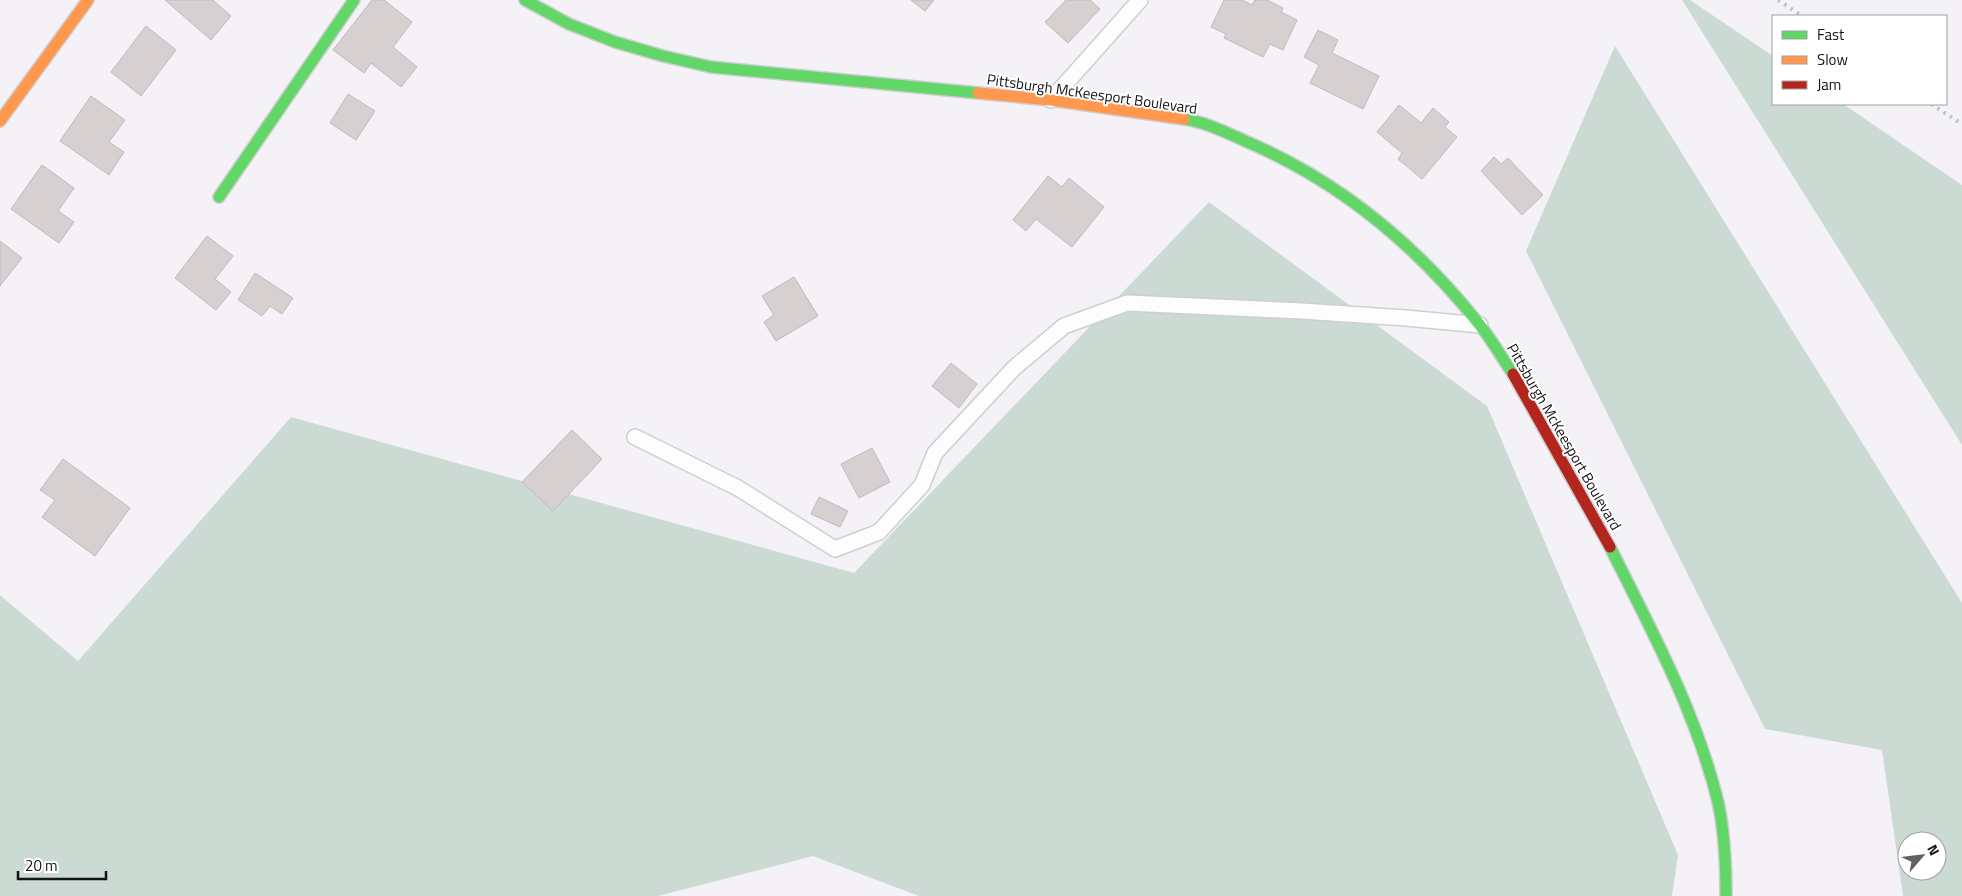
<svg xmlns="http://www.w3.org/2000/svg" width="1962" height="896" font-family="'Titillium Web',sans-serif">
<style>
.forest{fill:#cbdbd4;fill-rule:evenodd}
.building{fill:#d7d0d0;stroke:#bdbabc}
.lines{fill:none;stroke-linecap:round;stroke-linejoin:round}
.lane-casing{stroke:#cfced1;stroke-width:18}
.fast-casing{stroke:#cfced1;stroke-width:14}
.slow-casing{stroke:#cfced1;stroke-width:14}
.jam-casing{stroke:#cfced1;stroke-width:14}
.lane{stroke:#fdfdfe;stroke-width:15}
.fast{stroke:#63d668;stroke-width:11}
.slow{stroke:#ff974d;stroke-width:11}
.jam{stroke:#b3261e;stroke-width:11}
.rail{stroke:#c2c2c3;stroke-width:4;stroke-dasharray:2.5 5;stroke-linecap:butt}
.labels{text-anchor:middle;stroke-width:4;stroke-linejoin:round;paint-order:stroke}
.street-label{font-size:15px;fill:#131214;stroke:#fff}
</style>
<rect width="100%" height="100%" fill="#f4f2f7"/>
<path class="forest" d="M1682,0H1690L1773,56V104H1843L1962,185V445Z
M1615,46L1962,603V896H1903L1882,750L1765,729L1526,251ZM1907,841H1937V871H1907Z
M1209,202L1487,406L1678,855L1672,896H919L813,856L658,896H0V595L78,661L291,417L854,573Z"/>
<path class="building" d="M165,0H213L231,16L211,40Z
M372,0H384L412,22L393,47L417,67L401,87L371,63L364,73L333,50Z
M911,0H934L925,11Z
M1066,0H1090L1100,9L1068,43L1045,22Z
M1224,0H1242L1252,5L1255,0H1267L1283,8L1281,12L1297,20L1283,50L1270,44L1263,57L1224,38L1226,34L1211,27Z
M146,26L176,50L141,96L111,72Z
M1318,30L1338,40L1332,53L1379,76L1363,109L1310,83L1319,65L1304,57Z
M348,94L375,111L356,140L330,123Z
M91,96L125,120L109,142L124,152L109,175L60,141Z
M1399,105L1421,123L1433,108L1449,122L1445,127L1457,137L1422,179L1398,159L1402,153L1377,132Z
M1494,157L1501,164L1508,158L1543,195L1522,215L1481,171Z
M42,165L74,188L58,211L74,222L59,243L11,209Z
M1048,176L1062,187L1069,178L1104,207L1072,247L1036,219L1026,231L1013,220Z
M207,236L233,256L215,279L231,292L216,310L175,278Z
M0,241L22,258L0,286Z
M255,273L293,298L282,314L270,306L262,316L238,300Z
M794,277L818,316L776,341L764,322L774,315L762,296Z
M951,363L977,384L959,408L932,386Z
M572,430L602,459L553,511L522,482Z
M872,448L890,482L859,498L841,464Z
M63,459L130,508L95,556L42,517L55,500L40,490Z
M819,497L848,511L840,527L811,514Z"/>
<g class="lines">
<defs>
<path id="lane" d="M1051,100L1140,0
M635,437L738,488L835,549L879,532L922,485L935,453L1014,368L1064,326L1127,303L1302,311L1406,318L1480,325"/>
<path id="fast" d="M525,0L569,24L615,42L663,56L711,67L978,93
M1184,119C1207,122 1231,135 1252,144C1343,184 1417,246 1479,324C1492,340 1502,358 1513,374
M219,197L354,0
M1610,547C1651,629 1696,712 1718,802C1724,829 1726,867 1726,896"/>
<path id="slow" d="M978,93L1051,100L1184,119
M0,121L88,0"/>
<path id="jam" d="M1513,374L1610,547"/>
</defs>
<use href="#lane" class="lane-casing"/>
<use href="#fast" class="fast-casing"/>
<use href="#slow" class="slow-casing"/>
<use href="#jam" class="jam-casing"/>
<use href="#lane" class="lane"/>
<use href="#fast" class="fast"/>
<use href="#slow" class="slow"/>
<use href="#jam" class="jam"/>
<path class="rail" d="M1778,0L1802,16
M1931,104L1962,124"/>
</g>
<g class="labels">
<g class="street-label">
<text transform="translate(1092 94) rotate(8)" y="5">Pittsburgh McKeesport Boulevard</text>
<text transform="translate(1564 437) rotate(60)" y="5">Pittsburgh McKeesport Boulevard</text>
</g>
</g>
<rect x="1772" y="15" width="175" height="90" fill="#ffffff" stroke="#a1a0a1"/>
<rect x="1782" y="31" width="25" height="8" fill="#63d668" stroke="#a1a0a1"/>
<text x="1817" y="40" font-size="15" fill="#131214">Fast</text>
<rect x="1782" y="56" width="25" height="8" fill="#ff974d" stroke="#a1a0a1"/>
<text x="1817" y="65" font-size="15" fill="#131214">Slow</text>
<rect x="1782" y="81" width="25" height="8" fill="#b3261e" stroke="#a1a0a1"/>
<text x="1817" y="90" font-size="15" fill="#131214">Jam</text>
<g transform="translate(1922 856) rotate(62)"><circle r="24" fill="#ffffff" stroke="#a1a0a1"/>
<path d="M0-4L9 19L0 12L-9 19Z" fill="#626063"/>
<text y="-8" font-size="14" font-weight="bold" text-anchor="middle" fill="#131214">N</text>
</g>
<path d="M18 871v8h88v-8" fill="none" stroke="#131214" stroke-width="2.5"/>
<text x="25" y="871" font-size="15" fill="#131214" stroke="#ffffff" stroke-width="4" paint-order="stroke">20 m</text>
</svg>
